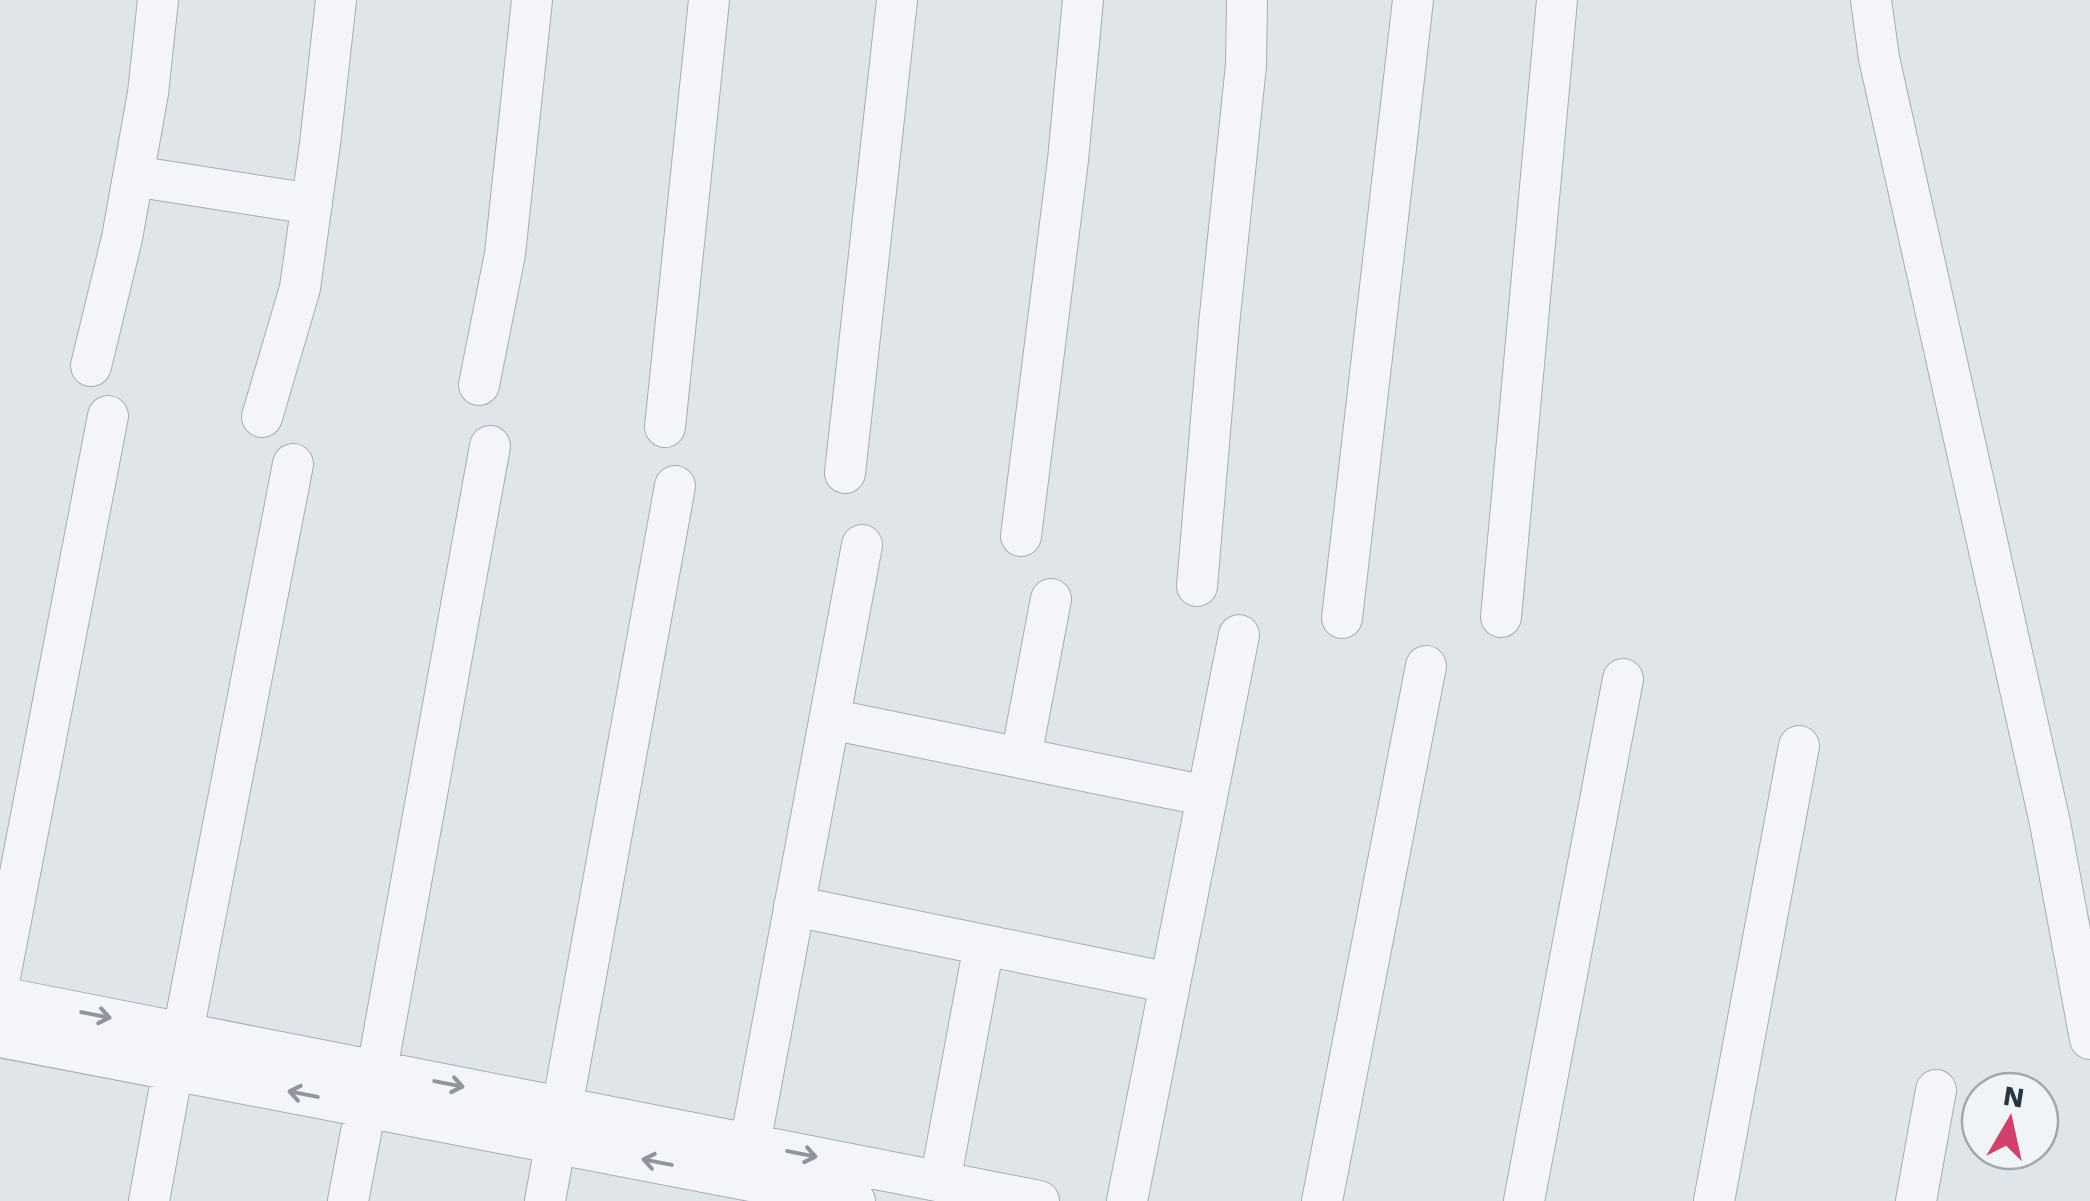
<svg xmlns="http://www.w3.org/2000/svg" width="2090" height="1201" font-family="'Work Sans',sans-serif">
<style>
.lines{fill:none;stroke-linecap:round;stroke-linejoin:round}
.street-casing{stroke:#a5adb4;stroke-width:42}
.street{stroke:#f3f5f8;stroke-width:40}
.oneway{stroke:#8e959d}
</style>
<rect width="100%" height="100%" fill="#e0e5ea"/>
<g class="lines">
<defs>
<path id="street" d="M1871,0L1879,58L2050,823L2090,1039
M133,176L312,204
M91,366L122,238L148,93L158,0
M479,385L505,254L532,0
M262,417L300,288L320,144L336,0
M665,427L709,0
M845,473L897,0
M1021,536L1068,160L1083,0
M1197,586L1219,325L1246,65L1247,0
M1501,617L1557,0
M1342,618L1413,0
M830,719L1207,796
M1021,757L1051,599
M794,906L1170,983
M0,977L108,416
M0,997L1039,1201
M183,1032L293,464
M0,1037L855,1201
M377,1070L490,446
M750,1144L862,545
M940,1182L984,945
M149,1201L173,1069
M348,1201L366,1106
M545,1201L675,486
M1127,1201L1239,635
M1322,1201L1426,666
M1524,1201L1623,679
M1714,1201L1799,746
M1916,1201L1936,1090"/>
</defs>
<use href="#street" class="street-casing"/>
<use href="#street" class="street"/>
</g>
<defs><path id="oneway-shaft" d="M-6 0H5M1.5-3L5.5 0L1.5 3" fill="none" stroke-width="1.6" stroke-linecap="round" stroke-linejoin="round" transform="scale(2.5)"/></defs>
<g class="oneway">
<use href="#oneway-shaft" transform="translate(96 1015) rotate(11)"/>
<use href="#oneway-shaft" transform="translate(449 1084) rotate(11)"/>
<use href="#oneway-shaft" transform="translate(303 1094) rotate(-169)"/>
<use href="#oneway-shaft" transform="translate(802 1154) rotate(11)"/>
<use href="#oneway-shaft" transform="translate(657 1162) rotate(-169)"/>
</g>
<g transform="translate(2010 1121) rotate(9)"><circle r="48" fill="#f0f4f7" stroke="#a0a8af" stroke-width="2.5"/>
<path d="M0-8L18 38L0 25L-18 38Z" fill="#d2416b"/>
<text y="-15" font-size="28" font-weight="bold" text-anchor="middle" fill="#283542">N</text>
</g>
</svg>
